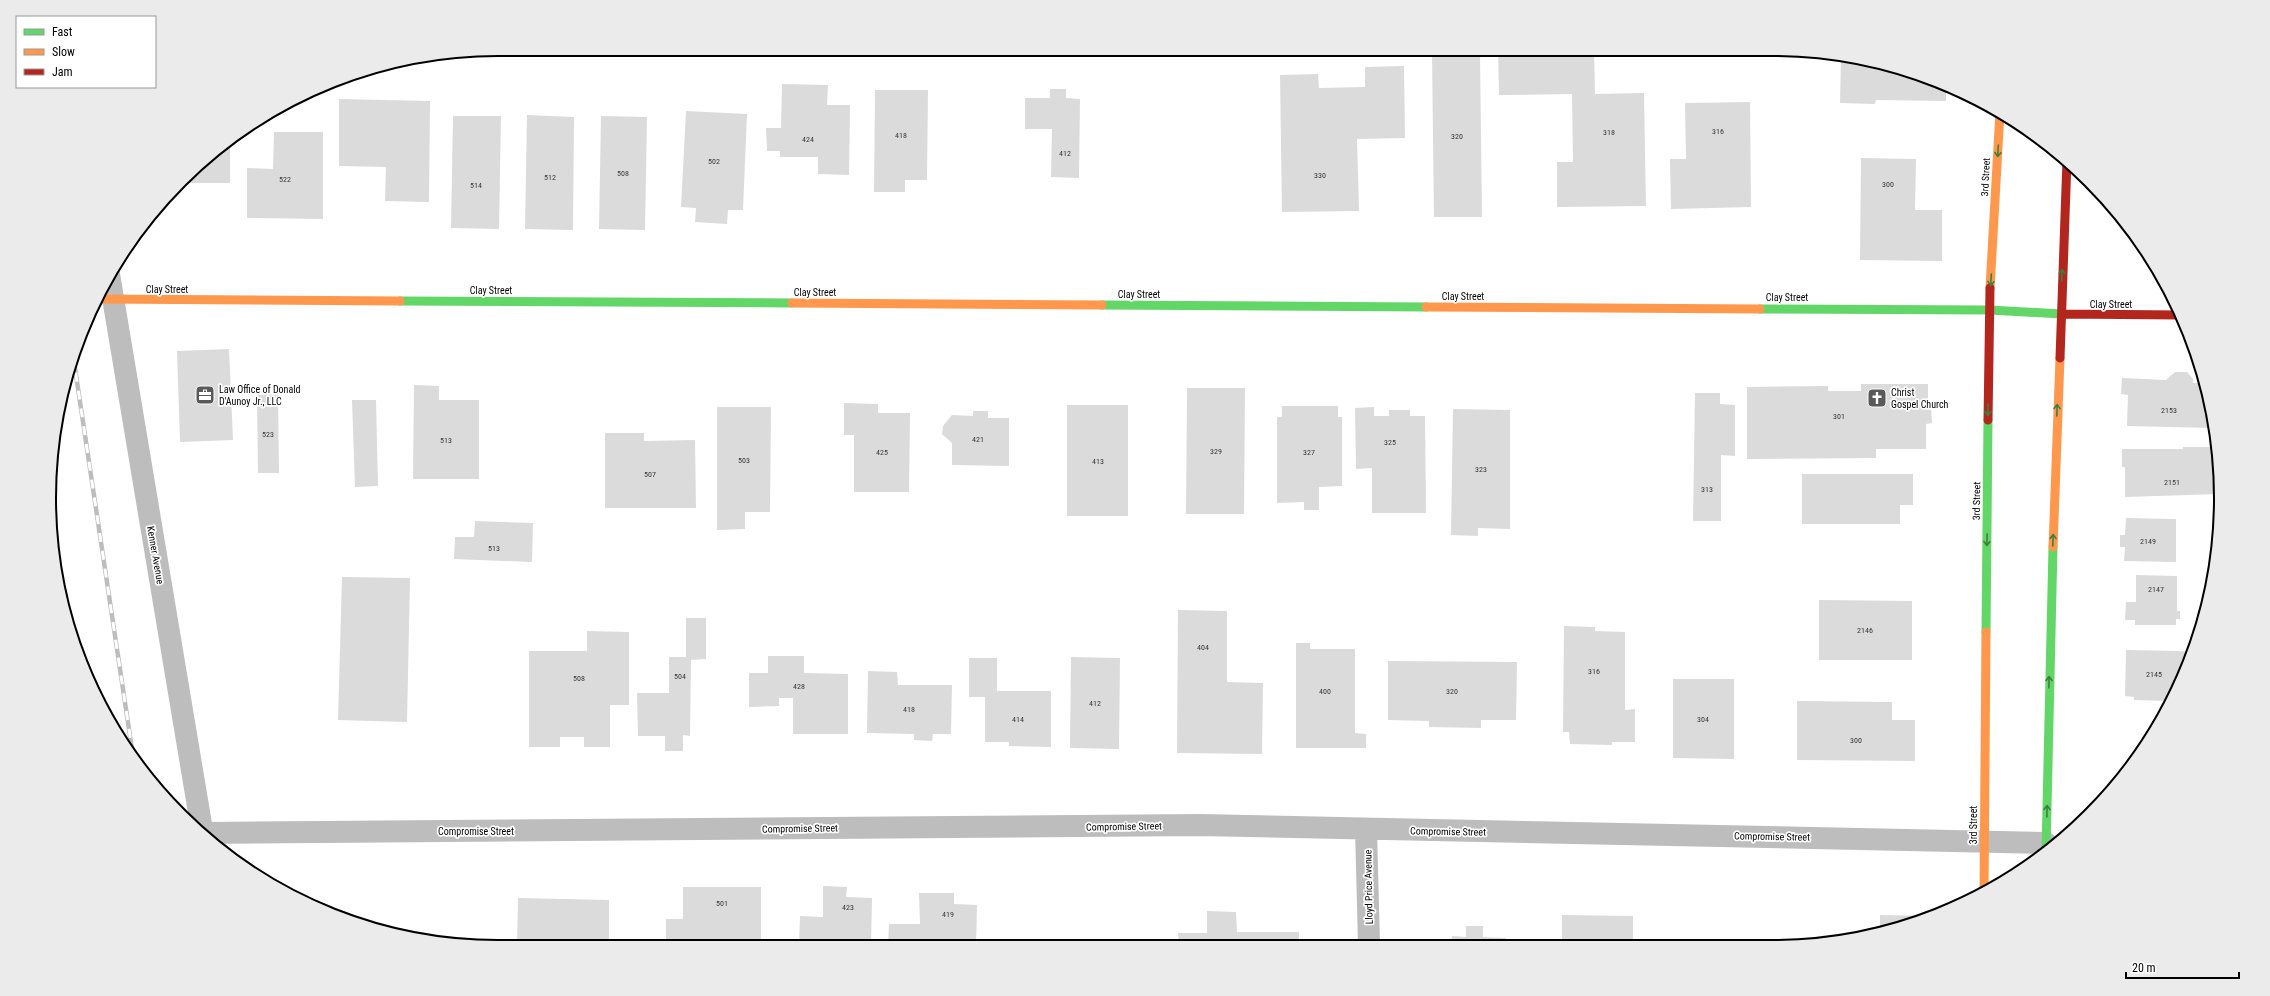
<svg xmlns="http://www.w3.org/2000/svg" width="2270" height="996" font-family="'Roboto Condensed',sans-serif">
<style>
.building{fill:#dbdbdb}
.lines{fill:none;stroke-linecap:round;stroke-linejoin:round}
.street{stroke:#bdbdbd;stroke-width:22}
.fast{stroke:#63d668;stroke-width:9}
.slow{stroke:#ff974d;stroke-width:9}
.jam{stroke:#b3261e;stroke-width:9}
.rail-casing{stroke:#bdbdbd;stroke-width:4.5}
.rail{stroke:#fff;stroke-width:3;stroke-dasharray:9;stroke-linecap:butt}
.oneway{stroke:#3b803e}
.labels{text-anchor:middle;stroke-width:3.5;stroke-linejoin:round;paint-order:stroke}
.number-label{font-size:8px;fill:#373737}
.street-label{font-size:10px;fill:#000;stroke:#fff}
.poi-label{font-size:10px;fill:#000;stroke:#fff;text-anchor:start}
.rim{fill:none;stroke:#000;stroke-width:2}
</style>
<rect width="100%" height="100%" fill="#fff"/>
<path class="building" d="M1498,49H1594L1595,94L1644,93L1646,206L1557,207V162H1573L1572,94L1499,95Z
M1480,54L1482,217H1434L1432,55Z
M1841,56L1859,58L1917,73L1946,86V101L1876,100L1875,104L1840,103Z
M1404,66L1405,138L1357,139L1359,211L1282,212L1280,75L1318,74L1319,88L1365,87V67Z
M782,84L828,85L827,105H850L849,175L818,174V157H780V151H767L766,128H781Z
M1050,89H1066V98L1080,99L1079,178L1051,177L1052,129H1025V98H1050Z
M875,90H928L927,180H905V192H874Z
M339,99L430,101L429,202L385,201L386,167L339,166Z
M1750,102L1751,207L1671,209L1670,159H1686L1685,103Z
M686,111L747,114L743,210H728L727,224L695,222L696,208L681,207Z
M527,115L574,117L573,230L525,229Z
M453,116H501L499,229L451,228Z
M601,116L647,117L645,230L599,229Z
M274,132H323V219L247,218V168L273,169Z
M230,140V183H181L202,160Z
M1861,158L1916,159L1915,210H1942V261L1860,260Z
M229,349L233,440L180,442L177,351Z
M2175,372H2187L2193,379V383H2204L2203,387H2207L2213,428L2127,426L2128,395L2121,394L2122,378L2166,380Z
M1861,384H1928V408H1931L1932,423L1926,424V449H1876V458L1747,459V387L1828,386V391H1861Z
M414,385L439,386V400H479V479H413Z
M1187,388H1245L1244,514H1186Z
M1695,393H1720V404L1735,405V456L1721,455V521H1693Z
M278,394L279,473H258L257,395Z
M352,400H376L378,486L355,487Z
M844,403L878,404V413H910L909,492H854V435H844Z
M1067,405H1128V516H1067Z
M1282,406H1338V417H1342V486L1319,487V510H1304V502L1277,503V417H1282Z
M717,407H771L770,512H745V529L717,530Z
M1374,407V416H1389V410H1410V416H1425L1426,513H1372V468L1356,469L1355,408Z
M1453,409L1510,410V529L1478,528V536L1451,535Z
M973,411H988V418H1009V466L952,465V443L942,434L943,426L952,415L973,416Z
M605,433H644V441L695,440L696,508H605Z
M2183,447H2216L2220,469L2219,494L2125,497V467H2122V449H2183Z
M1802,474H1913V505H1900V524H1802Z
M2126,518L2176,519V562L2124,561L2125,547H2120V535H2125Z
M475,521L533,523L532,562L454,559L455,537H474Z
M2136,575L2177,576V611H2180V619H2176V625H2135V620H2125L2126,602H2136Z
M342,577L410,578L407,722L338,720Z
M1819,600L1912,601V660H1819Z
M1178,610L1227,611V682L1263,683L1262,754L1177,753Z
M686,618H706V659L691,660L690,736L683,735V751H665V736H638L637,693H669V657H686Z
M1564,626L1595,627V631L1625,632V710L1635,709V742H1612V745L1570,744L1569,732H1563Z
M587,631L629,632V705H610V747H584V737H560V747H529V651H587Z
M1296,643H1310V649H1355V733L1366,734V748H1296Z
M2126,650L2178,651L2193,652L2168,701L2134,700V697L2125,696Z
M768,656H804V673L848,674V734H793V698H779V706L749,707V673H768Z
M1071,657L1120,658L1119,749L1070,748Z
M969,658H997V691H1051V747L1009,746V742H985V697H969Z
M1388,661L1517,662L1516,720H1481V728L1429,727V721L1388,720Z
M868,671L897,672L898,685H952L951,734H933L932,741L914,740V734L867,733Z
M1673,679H1734V759L1673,758Z
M1797,701L1892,702V720H1915V761L1797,760Z
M823,886L847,887L846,897L872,898L871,946H799L800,916L823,917Z
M683,887H761V946L666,947V919H683Z
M919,893H954V904L977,905L976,946H888L889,924H920Z
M518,898L609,900V947H517Z
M1207,911L1236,912L1237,932H1299V945H1179L1178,933H1207Z
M1562,915L1633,916V944H1562Z
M1880,915L1932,916L1916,923L1880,932Z
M1466,926H1483V937L1506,938V944H1451L1452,936L1466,937Z
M1020,939L1089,940V945H1020Z"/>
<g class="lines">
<path class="street" d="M109,274L203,836
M1366,829L1369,944
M202,833L1200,825L2046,843"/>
<path class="fast" d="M400,301L792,303
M1102,305L1426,307
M1760,309L1989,310L2062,314
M1986,632L1988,420
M2046,850L2053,547"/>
<path class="slow" d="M1990,288L2000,112
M98,299L400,301
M792,303L1102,305
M1426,307L1760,309
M2053,547L2060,358
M1984,892L1986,632"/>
<path class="jam" d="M2062,314L2181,315
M2060,358L2067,160
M1988,420L1990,288"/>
<defs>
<path id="rail" d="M73,355L133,756"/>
</defs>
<use href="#rail" class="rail-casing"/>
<use href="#rail" class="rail"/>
</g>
<defs><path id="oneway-shaft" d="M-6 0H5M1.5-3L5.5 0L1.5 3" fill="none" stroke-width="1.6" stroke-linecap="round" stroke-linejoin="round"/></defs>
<g class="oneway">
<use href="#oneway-shaft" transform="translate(1998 151) rotate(93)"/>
<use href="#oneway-shaft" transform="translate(2062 275) rotate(-88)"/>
<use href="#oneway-shaft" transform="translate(1991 280) rotate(93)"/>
<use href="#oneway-shaft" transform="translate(1988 410) rotate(91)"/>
<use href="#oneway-shaft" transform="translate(2057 410) rotate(-88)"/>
<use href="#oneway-shaft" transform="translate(1987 540) rotate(91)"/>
<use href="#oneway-shaft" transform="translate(2053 540) rotate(-88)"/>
<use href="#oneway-shaft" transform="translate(2049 682) rotate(-89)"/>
<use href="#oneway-shaft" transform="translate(2047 811) rotate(-89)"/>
</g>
<defs>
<symbol id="office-square" viewBox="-11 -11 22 22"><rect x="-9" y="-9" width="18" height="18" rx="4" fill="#595959" stroke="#fff"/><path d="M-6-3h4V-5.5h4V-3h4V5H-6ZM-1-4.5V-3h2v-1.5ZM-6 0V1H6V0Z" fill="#fff"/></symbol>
<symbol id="church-square" viewBox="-11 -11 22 22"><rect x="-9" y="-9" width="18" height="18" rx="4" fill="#595959" stroke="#fff"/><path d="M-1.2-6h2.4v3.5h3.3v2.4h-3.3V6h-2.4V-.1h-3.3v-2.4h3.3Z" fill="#fff"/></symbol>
</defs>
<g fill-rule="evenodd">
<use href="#office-square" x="194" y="384" width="22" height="22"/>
<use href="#church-square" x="1866" y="387" width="22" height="22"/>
</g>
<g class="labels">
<g class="number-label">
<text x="1718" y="134">316</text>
<text x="1609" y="135">318</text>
<text x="901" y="138">418</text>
<text x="1457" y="139">320</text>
<text x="808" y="142">424</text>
<text x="1065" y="156">412</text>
<text x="714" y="164">502</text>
<text x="623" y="176">508</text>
<text x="1320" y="178">330</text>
<text x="550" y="180">512</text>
<text x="285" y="182">522</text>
<text x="1888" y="187">300</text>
<text x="476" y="188">514</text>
<text x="2169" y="413">2153</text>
<text x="1839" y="419">301</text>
<text x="268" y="437">523</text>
<text x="978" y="442">421</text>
<text x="446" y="443">513</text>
<text x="1390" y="445">325</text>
<text x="1216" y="454">329</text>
<text x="882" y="455">425</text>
<text x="1309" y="455">327</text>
<text x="744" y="463">503</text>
<text x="1098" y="464">413</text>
<text x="1481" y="472">323</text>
<text x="650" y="477">507</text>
<text x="2172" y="485">2151</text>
<text x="1707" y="492">313</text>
<text x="2148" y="544">2149</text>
<text x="494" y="551">513</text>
<text x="2156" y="592">2147</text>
<text x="1865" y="633">2146</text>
<text x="1203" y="650">404</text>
<text x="1594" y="674">316</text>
<text x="2154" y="677">2145</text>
<text x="680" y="679">504</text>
<text x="579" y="681">508</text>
<text x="799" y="689">428</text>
<text x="1325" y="694">400</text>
<text x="1452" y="694">320</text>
<text x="1095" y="706">412</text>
<text x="909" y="712">418</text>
<text x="1018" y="722">414</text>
<text x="1703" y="722">304</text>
<text x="1856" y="743">300</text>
<text x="722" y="906">501</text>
<text x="848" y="910">423</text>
<text x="948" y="917">419</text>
</g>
<g class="street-label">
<text transform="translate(1985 177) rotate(-87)" y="4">3rd Street</text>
<text x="167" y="293">Clay Street</text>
<text x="491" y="294">Clay Street</text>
<text x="815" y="296">Clay Street</text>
<text x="1139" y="298">Clay Street</text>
<text x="1463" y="300">Clay Street</text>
<text x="1787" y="301">Clay Street</text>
<text x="2111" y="308">Clay Street</text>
<text transform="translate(1976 501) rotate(-89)" y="4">3rd Street</text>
<text transform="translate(156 555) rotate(80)" y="4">Kenner Avenue</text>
<text transform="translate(1973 825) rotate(-90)" y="4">3rd Street</text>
<text transform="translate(1124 826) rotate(-1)" y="4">Compromise Street</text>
<text transform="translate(800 828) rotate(-1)" y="4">Compromise Street</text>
<text x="476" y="835">Compromise Street</text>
<text transform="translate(1448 831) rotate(1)" y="4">Compromise Street</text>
<text transform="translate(1772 836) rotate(1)" y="4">Compromise Street</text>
<text transform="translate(1368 887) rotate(-91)" y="4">Lloyd Price Avenue</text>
</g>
<g class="poi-label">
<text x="219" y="393">Law Office of Donald<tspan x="219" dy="12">D'Aunoy Jr., LLC</tspan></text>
<text x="1891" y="396">Christ<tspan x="1891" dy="12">Gospel Church</tspan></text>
</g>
</g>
<path d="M0 0H2270V996H0ZM498 56H1772A442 442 0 0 1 2214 498V498A442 442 0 0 1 1772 940H498A442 442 0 0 1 56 498V498A442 442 0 0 1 498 56Z" fill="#ebebeb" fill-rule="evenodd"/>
<path class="rim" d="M498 56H1772A442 442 0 0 1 2214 498V498A442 442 0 0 1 1772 940H498A442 442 0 0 1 56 498V498A442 442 0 0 1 498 56Z"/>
<rect x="16" y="16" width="140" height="72" fill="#ffffff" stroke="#999999"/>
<rect x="24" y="29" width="20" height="6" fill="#63d668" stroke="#999999"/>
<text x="52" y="36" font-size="12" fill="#000000">Fast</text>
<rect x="24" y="49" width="20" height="6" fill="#ff974d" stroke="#999999"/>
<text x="52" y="56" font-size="12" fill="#000000">Slow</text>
<rect x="24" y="69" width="20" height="6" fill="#b3261e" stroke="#999999"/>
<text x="52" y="76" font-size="12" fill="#000000">Jam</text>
<path d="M2126 972v6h113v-6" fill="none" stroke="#000000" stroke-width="2"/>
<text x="2132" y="972" font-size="12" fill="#000000" stroke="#ffffff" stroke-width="3" paint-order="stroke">20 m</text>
</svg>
